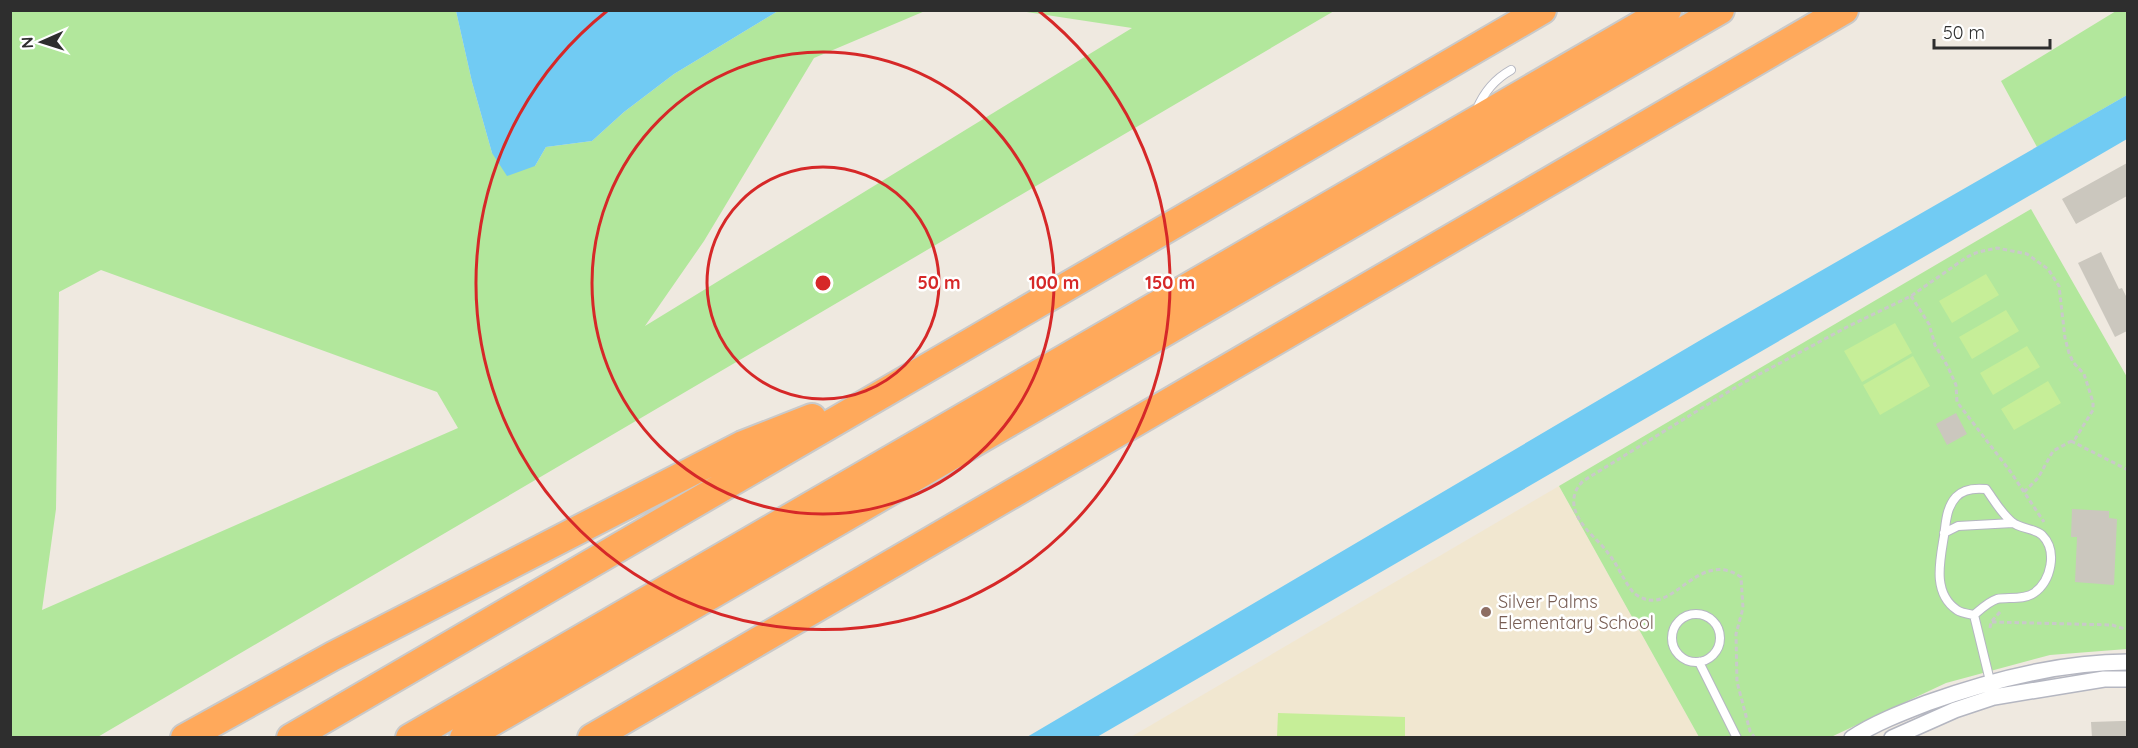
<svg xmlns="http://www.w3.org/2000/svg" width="2138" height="748" font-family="Quicksand,sans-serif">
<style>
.education{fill:#f1e7d0}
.green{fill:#b2e79c;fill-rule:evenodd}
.pitch{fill:#c6ee98}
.water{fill:#71cbf3}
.building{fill:#cbc7be}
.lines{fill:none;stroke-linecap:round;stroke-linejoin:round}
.service-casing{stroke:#b4b6c1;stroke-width:10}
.minor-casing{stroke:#b4b6c1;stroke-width:18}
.motorway-casing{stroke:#c9c9c9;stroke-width:32}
.path{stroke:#c9c9c9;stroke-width:3;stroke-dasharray:4.5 3;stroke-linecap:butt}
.service{stroke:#fff;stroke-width:8}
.minor{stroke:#fff;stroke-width:15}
.motorway{stroke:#ffa95b;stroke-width:28}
.ring{fill:none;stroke:#d62828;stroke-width:3}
.education-dot{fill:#8d6e63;stroke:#fff;stroke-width:2}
.labels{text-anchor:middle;stroke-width:5;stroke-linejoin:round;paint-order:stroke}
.education-label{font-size:18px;fill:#785e54;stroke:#fff;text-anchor:start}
.centre{fill:#d62828;stroke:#fff;stroke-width:3}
.ring-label{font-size:18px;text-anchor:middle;font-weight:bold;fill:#d62828;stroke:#fff;stroke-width:5;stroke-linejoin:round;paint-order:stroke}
</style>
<rect width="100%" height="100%" fill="#efe9e0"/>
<path class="education" d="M1559,486L1699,737L1129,738Z"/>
<path class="green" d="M10,11H456L472,82L492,153L535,166L546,147L592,141L624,112L674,74L778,11H925L814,58L704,241L645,326L1132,28L1020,11H1334L96,738L11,737ZM101,270L437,392L458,428L42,610L56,509L59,292Z
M2116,11H2127V95L2037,147L2001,81Z
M2031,209L2127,377V649L2050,655L1946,683L1831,737H1699L1559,486Z"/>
<path class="pitch" d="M1986,274L1999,295L1952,323L1939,301Z
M2006,310L2019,331L1972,359L1959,337Z
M1895,323L1912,353L1862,382L1844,351Z
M2027,346L2040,367L1993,395L1980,373Z
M1913,356L1930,386L1880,415L1863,385Z
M2048,381L2061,403L2014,430L2001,409Z
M1278,713L1405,717V737H1277Z"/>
<path class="water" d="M456,11V10L778,11L674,74L624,112L592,141L546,147L535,166L507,176L492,153L472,82Z
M2127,95V139L1097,737H1027L1704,338Z"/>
<path class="building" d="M2127,163V196L2076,224L2062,199Z
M2101,252L2119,289L2122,288L2127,298V331L2115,337L2078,263Z
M1956,413L1967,434L1947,445L1936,424Z
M2072,509L2109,511V518L2117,519L2114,585L2075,582L2077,537H2071Z
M2121,721H2127V738H2092L2091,722Z"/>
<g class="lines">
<defs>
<path id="service" d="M1477,109C1484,92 1495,79 1511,70
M1944,533L1958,526L2013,523
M1672 638a24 24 0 1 1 48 0a24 24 0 1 1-48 0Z
M1974,615C1981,609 1988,602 1997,599C2008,597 2024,600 2034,593C2051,581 2058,551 2042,535C2034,528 2020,529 2012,522C2001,513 1994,500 1986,489C1976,488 1963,489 1956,497C1946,508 1946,523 1944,536C1940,561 1932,593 1957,610C1961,613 1969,614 1974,615L1991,685
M1699,662L1737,738"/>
<path id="minor" d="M1852,738C1875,723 1901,713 1927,703C1991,680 2059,662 2128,662
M1892,738L1955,710L1994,697L2104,679H2128"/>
<path id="motorway" d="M185,738L333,656L743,445L812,418
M291,738L1542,10
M410,738L1667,10
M464,738L1720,10
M592,738L1844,10"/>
</defs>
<use href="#service" class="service-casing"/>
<use href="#minor" class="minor-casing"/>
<use href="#motorway" class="motorway-casing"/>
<path class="path" d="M1911,296L1929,324L1935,345L1948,367L1956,385L1957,402L2010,471L2044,522
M2071,441L2128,470
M1992,622L2112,625L2128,630
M1990,628L1991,622L2000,612
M1755,738L1750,731L1737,682L1736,634L1743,608L1741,577C1700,549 1675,610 1645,599C1641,598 1636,595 1633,592C1623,580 1618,565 1608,553C1600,542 1588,533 1581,522C1571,507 1571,493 1583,481L1741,384L1847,327L1911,296L1967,257L1978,252L1997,248L2027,254L2048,269L2059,286L2065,338L2069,353L2073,362L2084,374L2093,402V410L2075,439L2053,451L2038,478L2023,493"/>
<use href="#service" class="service"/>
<use href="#minor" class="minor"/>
<use href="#motorway" class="motorway"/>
</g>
<g class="ring">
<circle cx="823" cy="283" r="116"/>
<circle cx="823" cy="283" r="231"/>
<path d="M1039 11A347 347 0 1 1 607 11"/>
</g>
<circle class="education-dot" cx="1486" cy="612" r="6"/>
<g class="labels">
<g class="education-label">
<text x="1498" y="608">Silver Palms<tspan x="1498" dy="21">Elementary School</tspan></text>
</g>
</g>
<circle cx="823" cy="283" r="9" class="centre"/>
<g class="ring-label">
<text x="939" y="289">50 m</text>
<text x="1054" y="289">100 m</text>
<text x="1170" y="289">150 m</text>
</g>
<rect width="2138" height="748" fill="none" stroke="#2e2e2e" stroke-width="24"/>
<g transform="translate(42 42) rotate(267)" stroke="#ffffff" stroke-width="4.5" paint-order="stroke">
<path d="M0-4.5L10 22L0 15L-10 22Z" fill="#2e2e2e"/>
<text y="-9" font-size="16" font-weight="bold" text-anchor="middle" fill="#2e2e2e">N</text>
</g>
<path d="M1934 39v9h116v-9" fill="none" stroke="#2e2e2e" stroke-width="3"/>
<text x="1943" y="39" font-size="18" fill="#2e2e2e" stroke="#ffffff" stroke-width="4.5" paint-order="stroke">50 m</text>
</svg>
